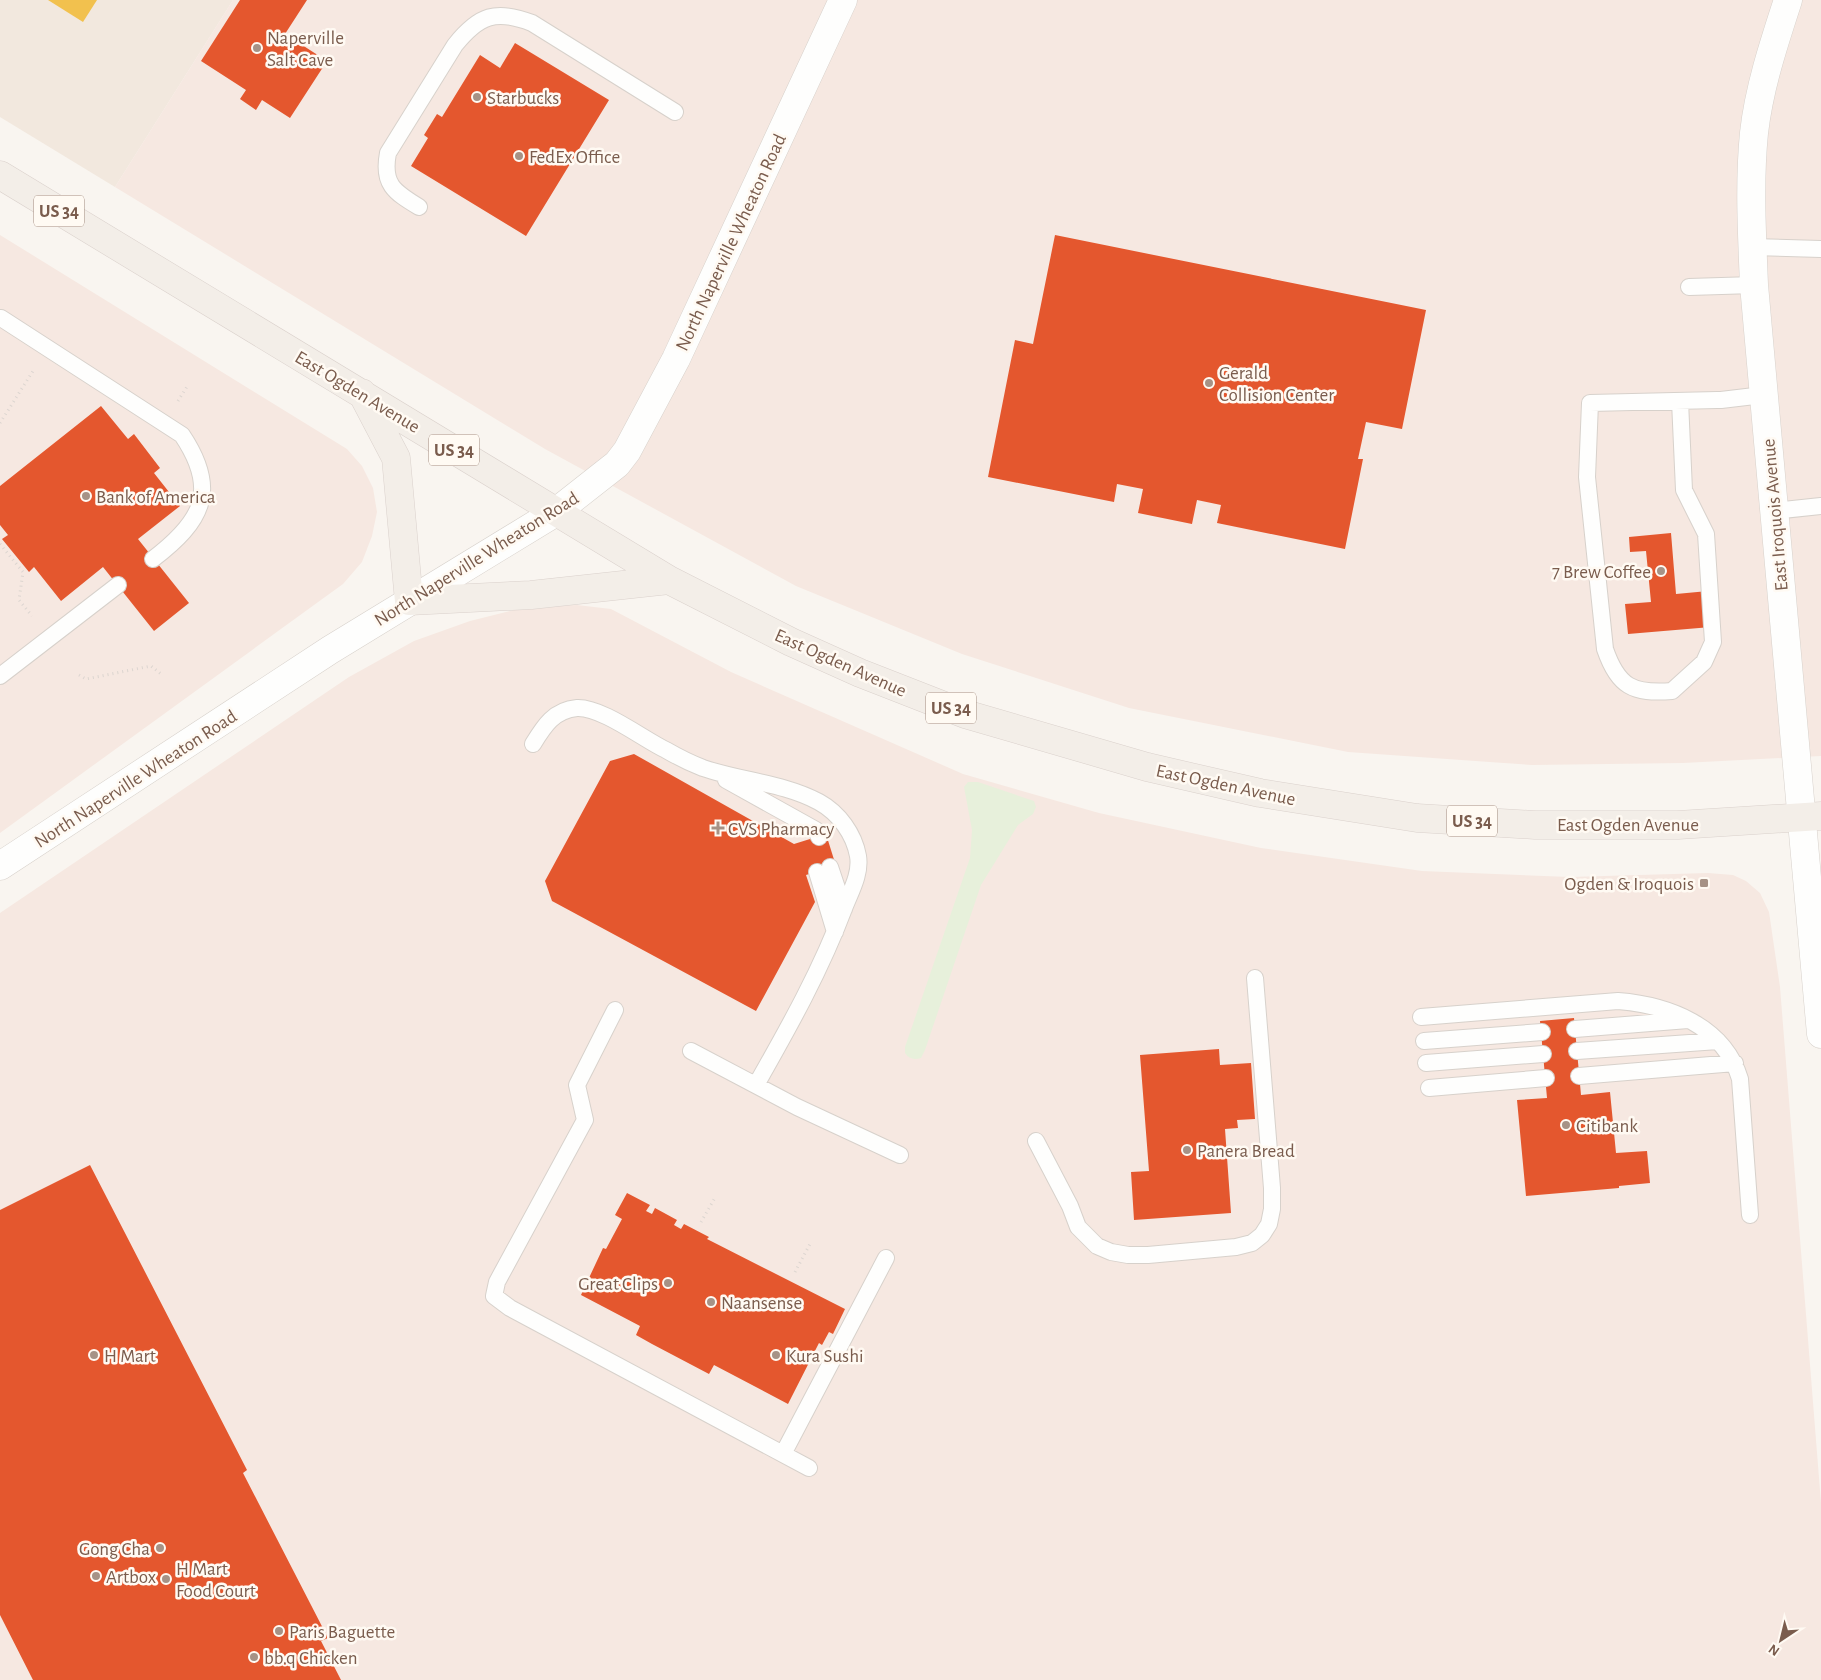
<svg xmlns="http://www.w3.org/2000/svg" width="1821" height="1680" font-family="'Alegreya Sans',sans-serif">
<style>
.residential{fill:#f2e8de}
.commercial{fill:#f6e8e1}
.green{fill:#e7f0db}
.homes{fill:#f2c14e}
.shops{fill:#e4572e}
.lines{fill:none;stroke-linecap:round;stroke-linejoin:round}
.service-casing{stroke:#d7d1cb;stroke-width:18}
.minor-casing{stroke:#d7d1cb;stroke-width:29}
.tertiary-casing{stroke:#d7d1cb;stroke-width:29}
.primary-casing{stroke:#dad1cc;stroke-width:29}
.path{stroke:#dcd5d0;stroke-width:3;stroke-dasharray:1 4;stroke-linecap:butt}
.service{stroke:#fefefd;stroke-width:16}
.minor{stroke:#fefefd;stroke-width:28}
.tertiary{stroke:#fefefd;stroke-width:28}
.primary{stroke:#f3eee8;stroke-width:28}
.poi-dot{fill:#a69286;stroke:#fffaf3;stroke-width:2}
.labels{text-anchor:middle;stroke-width:5;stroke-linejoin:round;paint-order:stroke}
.shield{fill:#fffaf3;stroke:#a28b7f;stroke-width:1}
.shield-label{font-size:18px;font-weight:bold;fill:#7a5c4d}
.poi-label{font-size:19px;fill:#7a5c4d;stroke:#fffaf3;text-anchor:start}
.street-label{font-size:19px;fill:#7a5c4d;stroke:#fffaf3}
</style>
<rect width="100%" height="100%" fill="#f9f5f0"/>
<path class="residential" d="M0,0H233L115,187L0,117Z"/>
<path class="commercial" d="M233,0H1821V756L1683,763L1532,765L1348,752L1129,708L962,654L796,586L545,449L115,187Z
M0,235L347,449L362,466L373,488L377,512L372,536L362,562L343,584L0,833Z
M577,605L611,609L731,672L963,774L1099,813L1261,848L1422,871L1570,877L1708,873L1733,875L1746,881L1760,893L1769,912L1780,987L1821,1503V1680H0V913L349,677L414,641L470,621L526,607Z"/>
<path class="green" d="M968,782H978L1034,801L1036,807L1033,814L1018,825L981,885L925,1050L921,1058C914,1060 909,1059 905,1053V1047L970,858L972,830L964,787Z"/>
<path class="homes" d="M48,0H97L83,22Z"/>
<path class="shops" d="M240,0H307L285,34L327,61L290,118L262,100L256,110L240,99L246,90L201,61Z
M515,43L609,100L526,236L411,166L428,138L424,135L437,114L442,117L480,55L500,68Z
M1055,235L1426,310L1402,429L1366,422L1358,459H1363L1345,549L1217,523L1221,505L1197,500L1192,524L1138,513L1143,489L1117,484L1114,502L988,477L1015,340L1033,344Z
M101,406L128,439L134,434L160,468L154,473L180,506L138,539L189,603L154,631L103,567L61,601L34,567L29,572L2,539L8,535L0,525V486Z
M1671,533L1676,594L1708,591L1711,627L1628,634L1625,604L1651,602L1646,551L1630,552L1629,537Z
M634,754L794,844L826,834L836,866L806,875L815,902L756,1011L552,901L545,881L610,761Z
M1574,1018L1581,1095L1610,1092L1616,1153L1647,1151L1650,1183L1619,1186V1188L1526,1196L1517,1100L1547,1098L1540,1021Z
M1219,1049L1220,1065L1251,1063L1255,1119L1237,1120L1238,1128L1225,1129L1231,1213L1134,1220L1131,1172L1149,1171L1140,1055Z
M90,1165L247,1470L243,1473L328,1638L321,1641L341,1680H33L0,1615V1210Z
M627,1193L650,1205L646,1211L652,1214L655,1208L677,1220L674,1225L681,1229L684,1224L709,1237L707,1239L845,1309L833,1334L829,1332L822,1345L819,1343L788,1404L714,1365L709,1374L652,1344L636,1335L640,1326L581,1295L603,1248L606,1249L622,1219L615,1215Z"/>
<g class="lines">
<defs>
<path id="service" d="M419,207C394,192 382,184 388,153L455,45C479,15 496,9 532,23L675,112
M1752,247L1821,249
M1689,287L1754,285
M1,318L182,435C219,490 203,521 153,559
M1680,401L1684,490L1706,534L1713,642L1704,662L1672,691C1633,694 1618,687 1605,649L1587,477L1590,403L1717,400H1721L1763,395
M1774,511L1821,506
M0,676L118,585
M533,744C544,726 554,710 577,708C602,707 643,739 666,750C678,757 690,763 703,768C741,781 784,783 819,802C839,813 854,834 858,856C861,873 851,891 845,906C821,970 789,1027 756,1085
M726,780L816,830L819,837
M830,867L844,909
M817,872L835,932
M615,1010L577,1085L585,1120L497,1282L494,1296L510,1308L809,1468
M1421,1017L1618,1001C1669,1005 1724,1026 1740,1079L1750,1215
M1575,1029L1688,1020
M1424,1041L1542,1032
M691,1051L797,1107L900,1155
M1577,1051L1718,1041
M1426,1063L1543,1054
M1579,1076L1735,1063
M1429,1088L1546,1078
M1036,1141L1070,1206L1078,1227L1097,1246L1111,1252L1128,1255H1148L1236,1247L1252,1243L1262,1235L1269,1224L1272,1209V1188L1255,978
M783,1454L886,1258"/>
<path id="minor" d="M1788,0C1774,43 1759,88 1754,133C1749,183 1752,235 1754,285L1821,1034
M556,512L617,464L627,451L676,359L843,0"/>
<path id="tertiary" d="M0,866L330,650L556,512"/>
<path id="primary" d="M0,175L669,580L791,642L860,673L965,714L1147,767L1260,793L1417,818L1535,825H1678L1821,816
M362,393L396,458L409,601L531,595L669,580"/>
</defs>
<use href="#service" class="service-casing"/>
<use href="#minor" class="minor-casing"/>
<use href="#tertiary" class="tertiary-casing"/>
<use href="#primary" class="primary-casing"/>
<path class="path" d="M178,401L188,385
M0,423L33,371
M0,544L23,572L19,600L32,616
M79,675L86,679L151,666L161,674
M701,1222L716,1196
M795,1272L811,1242"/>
<use href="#service" class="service"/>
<use href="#minor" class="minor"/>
<use href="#tertiary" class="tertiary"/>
<use href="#primary" class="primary"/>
</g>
<g class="poi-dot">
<circle cx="257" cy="48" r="5"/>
<circle cx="477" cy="97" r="5"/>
<circle cx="519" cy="156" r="5"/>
<circle cx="1209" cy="383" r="5"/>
<circle cx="86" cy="496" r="5"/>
<circle cx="1661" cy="571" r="5"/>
<path d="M715.5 820.5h5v5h5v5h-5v5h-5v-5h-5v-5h5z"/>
<rect x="1699" y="878" width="10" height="10" rx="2.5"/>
<circle cx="1566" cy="1125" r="5"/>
<circle cx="1187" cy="1150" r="5"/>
<circle cx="668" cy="1283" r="5"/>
<circle cx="711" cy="1302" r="5"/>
<circle cx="94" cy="1355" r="5"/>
<circle cx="776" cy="1355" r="5"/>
<circle cx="160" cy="1548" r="5"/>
<circle cx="96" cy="1576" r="5"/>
<circle cx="166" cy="1579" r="5"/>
<circle cx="279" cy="1631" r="5"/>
<circle cx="254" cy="1657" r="5"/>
</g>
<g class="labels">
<g class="shield">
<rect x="34" y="195.5" width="50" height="31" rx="4"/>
<rect x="429" y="434.5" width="50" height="31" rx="4"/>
<rect x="926" y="692.5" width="50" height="31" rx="4"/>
<rect x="1447" y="805.5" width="50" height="31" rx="4"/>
</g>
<g class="shield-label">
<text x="59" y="217">US 34</text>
<text x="454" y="456">US 34</text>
<text x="951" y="714">US 34</text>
<text x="1472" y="827">US 34</text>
</g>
<g class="poi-label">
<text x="267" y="44">Naperville<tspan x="267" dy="22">Salt Cave</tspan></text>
<text x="487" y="104">Starbucks</text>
<text x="529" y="163">FedEx Office</text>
<text x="1219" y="379">Gerald<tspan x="1219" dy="22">Collision Center</tspan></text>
<text x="96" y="503">Bank of America</text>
<text x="1651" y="578" text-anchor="end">7 Brew Coffee</text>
<text x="728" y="835">CVS Pharmacy</text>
<text x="1694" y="890" text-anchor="end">Ogden &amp; Iroquois</text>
<text x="1576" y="1132">Citibank</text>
<text x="1197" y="1157">Panera Bread</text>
<text x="658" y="1290" text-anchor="end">Great Clips</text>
<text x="721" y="1309">Naansense</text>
<text x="104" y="1362">H Mart</text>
<text x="786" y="1362">Kura Sushi</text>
<text x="150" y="1555" text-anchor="end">Gong Cha</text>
<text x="176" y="1575">H Mart<tspan x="176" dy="22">Food Court</tspan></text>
<text x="106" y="1583">Artbox</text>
<text x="289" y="1638">Paris Baguette</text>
<text x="264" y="1664">bb.q Chicken</text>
</g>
<g class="street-label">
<text transform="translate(730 242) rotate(-65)" y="7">North Naperville Wheaton Road</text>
<text transform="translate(358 391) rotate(31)" y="7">East Ogden Avenue</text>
<text transform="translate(1774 515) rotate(-95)" y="7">East Iroquois Avenue</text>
<text transform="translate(476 558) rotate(-32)" y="7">North Naperville Wheaton Road</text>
<text transform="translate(841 662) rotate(24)" y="7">East Ogden Avenue</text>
<text transform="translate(135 778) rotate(-33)" y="7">North Naperville Wheaton Road</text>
<text transform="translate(1226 784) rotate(12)" y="7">East Ogden Avenue</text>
<text x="1628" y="831">East Ogden Avenue</text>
</g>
</g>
<g transform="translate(1781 1640) rotate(215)" stroke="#fffaf3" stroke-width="4" paint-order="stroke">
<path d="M0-4L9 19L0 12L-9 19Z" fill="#7a5c4d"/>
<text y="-8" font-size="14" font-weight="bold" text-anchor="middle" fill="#7a5c4d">N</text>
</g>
</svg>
